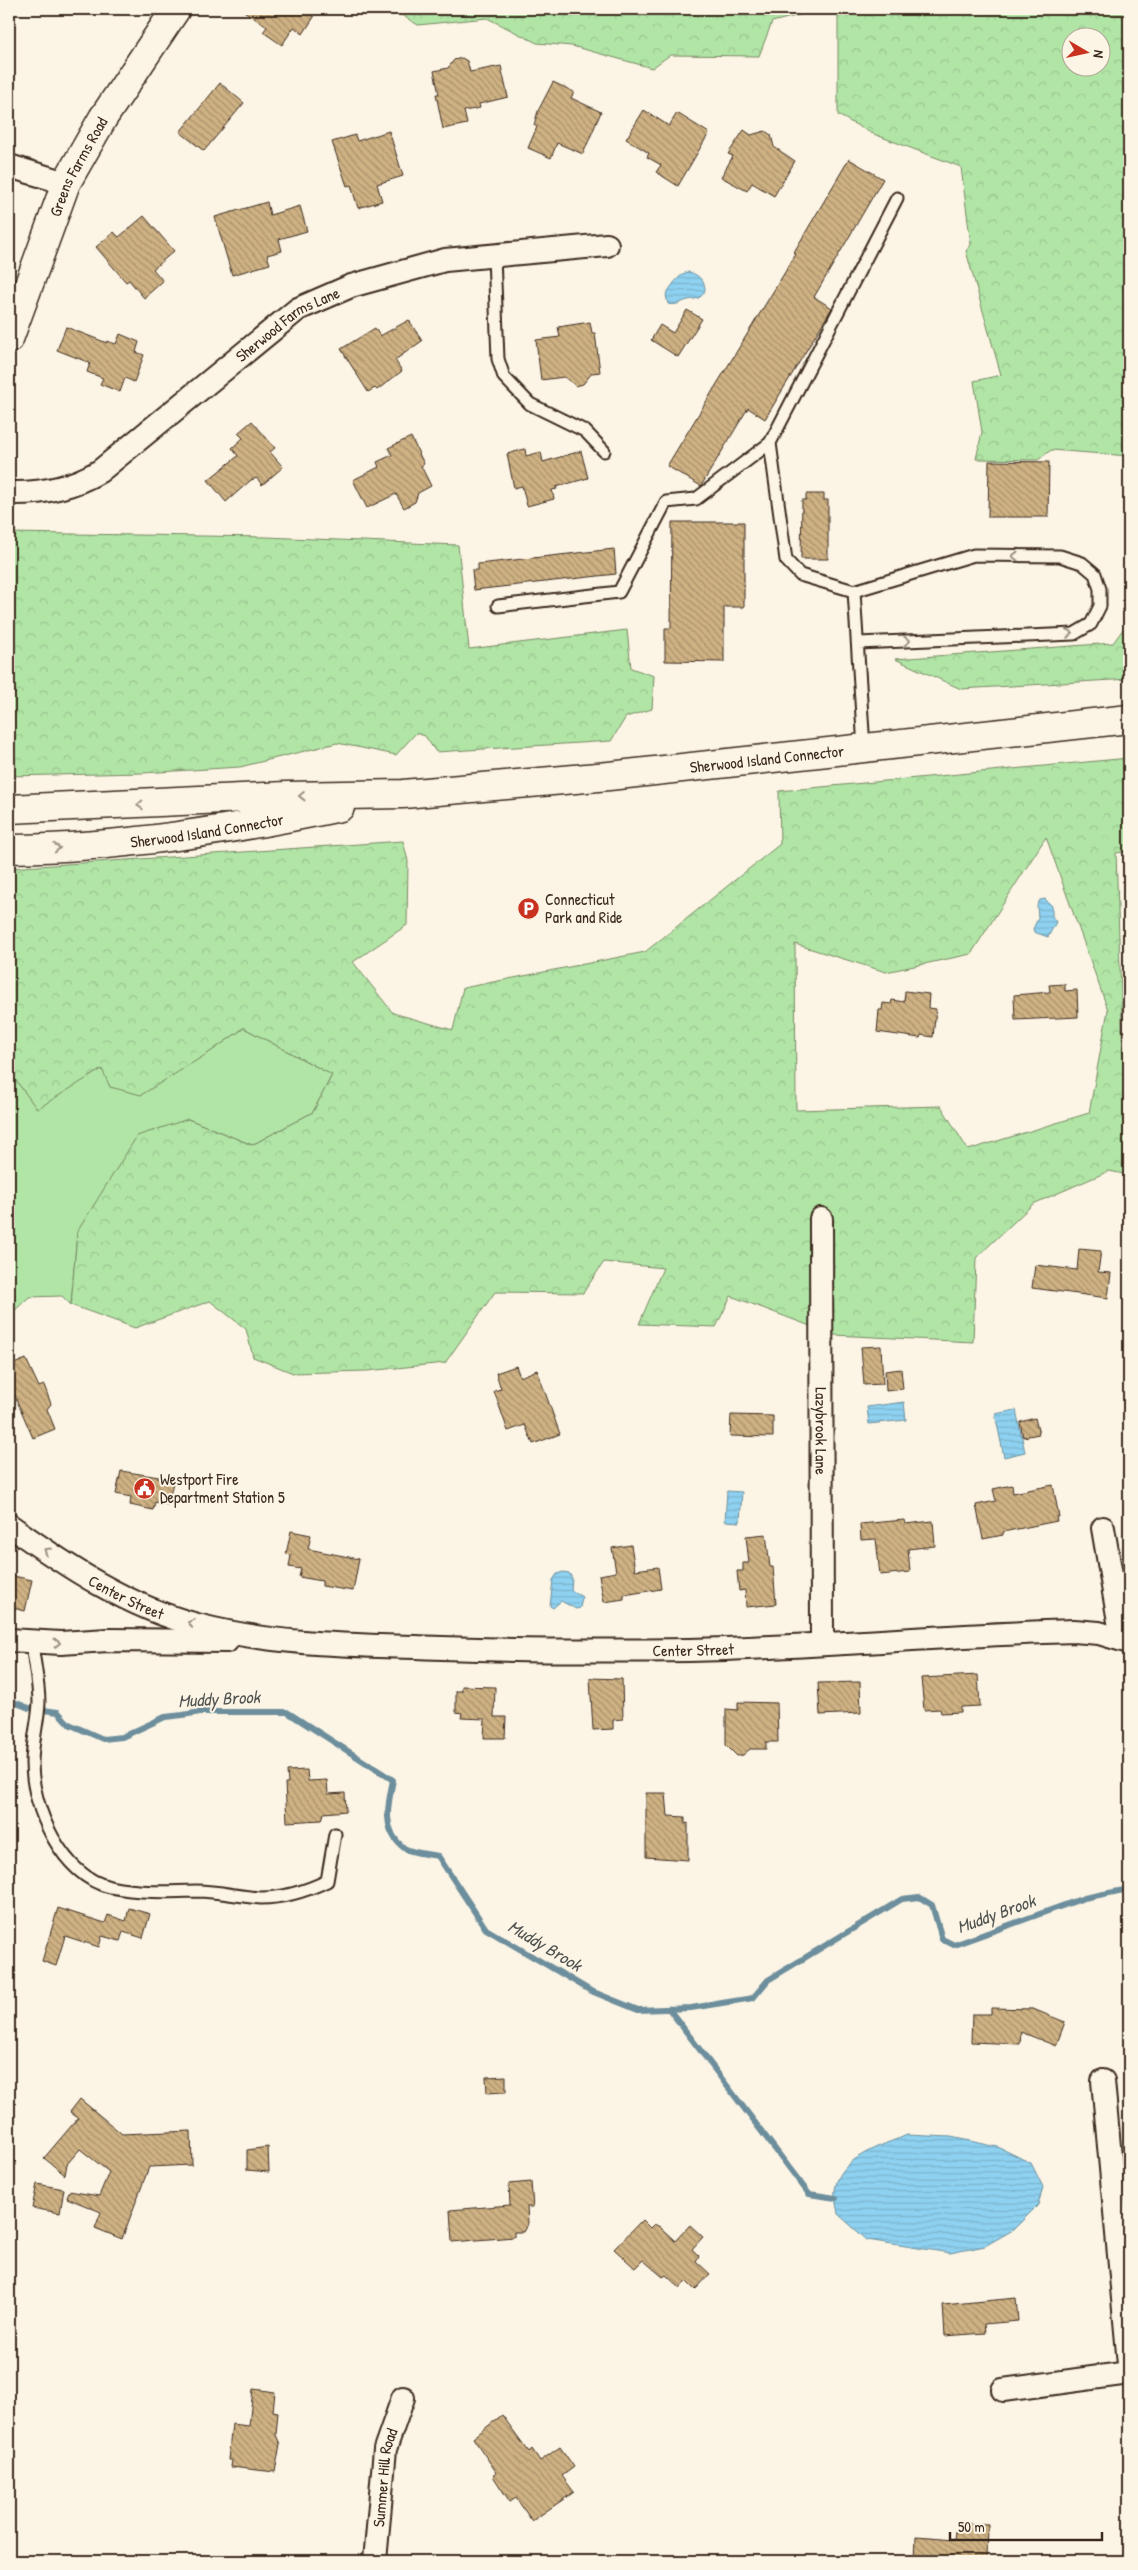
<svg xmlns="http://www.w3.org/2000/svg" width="1138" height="2570" font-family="'Patrick Hand',sans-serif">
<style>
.grass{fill:#b1e5a6;stroke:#768862}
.forest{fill:url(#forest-crowns);stroke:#768862;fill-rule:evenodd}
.water{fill:url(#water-rules);stroke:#6d8e9c}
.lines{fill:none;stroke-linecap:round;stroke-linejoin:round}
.stream{stroke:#6d8e9c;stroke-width:6}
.building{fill:url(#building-back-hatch);stroke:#3b2a1e}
.service-casing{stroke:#3b2a1e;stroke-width:15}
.minor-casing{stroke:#3b2a1e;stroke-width:26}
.secondary-casing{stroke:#3b2a1e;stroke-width:31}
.service{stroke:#fcf5e5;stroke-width:11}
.minor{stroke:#fcf5e5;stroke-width:22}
.secondary{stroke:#fcf5e5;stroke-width:28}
.oneway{stroke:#9c9082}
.labels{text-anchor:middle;stroke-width:4;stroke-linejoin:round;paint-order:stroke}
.street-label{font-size:16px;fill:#3b2a1e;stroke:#fcf5e5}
.poi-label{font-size:16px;fill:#3b2a1e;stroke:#fcf5e5;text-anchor:start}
.water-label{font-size:18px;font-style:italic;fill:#505452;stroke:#fcf5e5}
</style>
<defs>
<pattern id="forest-crowns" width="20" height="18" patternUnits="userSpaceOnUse" patternTransform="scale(1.25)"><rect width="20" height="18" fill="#b1e5a6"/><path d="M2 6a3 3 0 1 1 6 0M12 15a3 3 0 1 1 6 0" fill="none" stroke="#99c58e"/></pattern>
<pattern id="water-rules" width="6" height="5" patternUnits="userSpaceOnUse" patternTransform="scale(1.25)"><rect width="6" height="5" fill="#8ed1f0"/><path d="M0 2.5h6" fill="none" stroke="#7bb4cd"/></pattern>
<pattern id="building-back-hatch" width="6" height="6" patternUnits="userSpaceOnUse" patternTransform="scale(1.25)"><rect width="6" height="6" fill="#cfb284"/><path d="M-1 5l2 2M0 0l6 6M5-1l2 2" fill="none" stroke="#a9916b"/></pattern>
</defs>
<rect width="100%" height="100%" fill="#fcf5e5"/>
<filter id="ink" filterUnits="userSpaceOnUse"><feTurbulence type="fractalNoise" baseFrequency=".02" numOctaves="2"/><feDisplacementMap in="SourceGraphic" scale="10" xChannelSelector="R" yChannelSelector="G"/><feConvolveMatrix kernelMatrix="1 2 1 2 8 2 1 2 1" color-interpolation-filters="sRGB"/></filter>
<g filter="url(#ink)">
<path class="grass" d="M244,1028L332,1075L313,1112L252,1145L188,1119L77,1232L71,1305L62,1296L29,1297L9,1316V1071L37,1108L102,1068L210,1052Z"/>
<path class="forest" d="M395,9H813L811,12L772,22L759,56L670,55L652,68L572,46L537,43L487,18L418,25L395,11Z
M838,9H1129V456L1051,450L1038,460L976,459L982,432L974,381L1001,375L966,251L971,245L961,167L871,133L838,115ZM1070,38H1100V68H1070Z
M9,533L266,537L458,545L469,649L627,630L631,668L654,676L652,709L626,717L611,741L436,752L425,736L416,733L396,755L337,743L240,767L143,773L9,776Z
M1129,621V679L961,689L895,659L1113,643Z
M1129,758V851L1116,853L1123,1051L1129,1058V1175L1109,1171L1033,1204L976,1258L973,1342L834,1335L731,1296L716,1327L639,1324L663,1268L604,1262L583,1293L495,1292L445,1363L367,1371L293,1373L253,1357L246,1329L210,1301L135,1328L71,1305L77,1232L137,1136L188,1119L252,1145L313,1112L332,1075L244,1028L210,1052L141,1095L110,1087L102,1069L37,1109L9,1071V868L403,841L408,861L407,925L353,962L393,1013L453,1030L463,988L645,952L780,844L779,791ZM1046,837L1108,1010L1089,1113L968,1150L941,1106L796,1110L795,944L886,972L971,954Z"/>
<path class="water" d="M687,272C698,272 713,288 700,297C696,300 691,299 688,300C680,302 677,306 668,304L666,295C671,286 678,276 687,272Z
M1045,899L1052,906V916L1056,922L1048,937L1034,932L1033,929L1038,918L1037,905L1040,900Z
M904,1402L906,1420L869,1424L867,1407Z
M1016,1410L1025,1452L1004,1457L995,1414Z
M727,1491L742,1492L740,1522L725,1521Z
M563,1572L569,1573L572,1578L571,1590L582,1597L580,1608L576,1609L561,1601L553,1608L550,1606L553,1580L557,1574Z
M907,2135L951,2137L998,2147L1031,2163L1043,2187L1038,2205L1013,2230L985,2246L950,2253L867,2240L838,2214C837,2207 834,2197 835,2190C839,2157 881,2146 907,2135Z"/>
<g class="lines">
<path class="stream" d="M9,1700L29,1708L58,1712L69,1724L103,1739L122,1737L165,1717L183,1715L200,1712H287L393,1780C388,1804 381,1830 404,1848C411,1853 428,1854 438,1856L486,1929L591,1991L638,2010L691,2008L753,1998L768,1980L902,1899L919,1897L932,1905L942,1939L954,1945L1084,1898L1129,1889
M669,2009L809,2194L836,2198"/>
</g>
<path class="building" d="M241,9H303L314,17L303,34L294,27L282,45L263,32L267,27Z
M462,58L467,61L470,72L501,66L508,97L479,104L480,108L464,111L467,124L443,129L436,94H439L434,71L448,68L454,60Z
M553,82L574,92L571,98L601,112L583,154L557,143L551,158L528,148L537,127L534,125L538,111Z
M220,83L244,103L204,151L180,132Z
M644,110L669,126L677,113L709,133L678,186L656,172L661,165L647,157L649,153L626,139Z
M744,130L751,135L765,131L771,135L774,147L795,161L774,196L752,183L747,191L721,177L733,156L728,154Z
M389,131L403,176L377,184L382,201L358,208L351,185L347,186L332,142L355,135L357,141Z
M849,159L883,179L814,297L832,308L765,419L748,408L701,486L667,466L796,254L794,252Z
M267,202L270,215L300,206L307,231L279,239L282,251L267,255L270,264L232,275L215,217Z
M144,216L174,251L153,269L163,281L144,298L129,280L126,282L96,247L114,232L119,237Z
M687,310L702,319L678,357L651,340L660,325L673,333Z
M409,320L422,341L395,360L402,371L377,390L375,388L368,392L341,349L375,328L380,336Z
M590,322L592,333H595L600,372L592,373L583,384L576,386L564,377L541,380L536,340L560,337L558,327Z
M66,327L107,343V341L116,344L120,334L139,342L136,352L144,355L134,382L125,378L120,392L100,384L103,378L87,372L90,363L57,350Z
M252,421L275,448L270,452L283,467L262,485L257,478L251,480L226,502L208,480L238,456L232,448L243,438L238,433Z
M411,437L424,464L421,466L431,486L418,493L415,502L404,508L396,494L367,508L353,480L379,467L377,462L392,455L388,448Z
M525,449L526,456L541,452L543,462L581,451L588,478L556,487L557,489L552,490L554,499L527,506L522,486L514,488L507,454Z
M989,461L1049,462L1048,517H988Z
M806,494H824V500H828V559H801L802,500H806Z
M672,522H744V607H724V662L665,661V628H671Z
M614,549L616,574L474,590L472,570H478V564Z
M1065,984V991L1077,990L1078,1017L1015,1020L1014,995L1050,992L1049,985Z
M905,991L929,994L928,1008L936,1009L933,1037L921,1035L920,1038L877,1032L879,1010H882L883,1003L891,1004L892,1000L904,1002Z
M1079,1249L1101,1251L1098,1272L1111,1273L1108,1298L1032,1288L1035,1265L1077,1270Z
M881,1346L883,1384L864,1385L861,1347Z
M26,1359L39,1387L44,1385L51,1404L47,1409L55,1429L33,1438L13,1392L9,1394V1366Z
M516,1366L520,1377L537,1370L560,1434L533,1444L525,1425L508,1431L494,1391L501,1389L496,1373Z
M901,1369L903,1389L886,1391L885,1371Z
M731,1415L773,1416V1437L730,1436Z
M1035,1418L1039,1434L1023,1437L1020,1422Z
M121,1471L159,1477L173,1482L168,1505L155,1502L153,1510L130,1505L131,1497L116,1494Z
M1012,1485L1013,1493L1053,1485L1059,1517H1056L1057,1521L1003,1532V1535L983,1539L976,1505L996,1501L993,1489Z
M904,1520L905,1524L933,1521L935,1546L908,1549L910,1572L880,1575L876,1539L861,1540L860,1524Z
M291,1531L311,1535L308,1549L359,1559L353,1591L322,1586V1581L299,1577L301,1569L289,1567L291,1555L286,1554Z
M766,1534L770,1567H773L776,1604L746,1607L745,1590L739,1591L737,1571H743V1563H749L746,1536Z
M631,1545L635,1570L658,1567L661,1589L624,1595V1599L604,1602L599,1575L616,1572L612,1548Z
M9,1575L32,1580L25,1611L9,1607Z
M978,1675L980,1706L961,1707V1712L941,1713L940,1709L924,1710L921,1678Z
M590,1678L622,1679L623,1719L613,1720V1729L593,1730Z
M860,1682L861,1713L820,1715L818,1683Z
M462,1686L495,1687L494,1717H506L505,1738H484L485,1719L461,1718L462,1713L456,1712V1691H462Z
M738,1702L777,1703L778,1742H766V1749H750L743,1755L737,1756L726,1745V1709L738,1710Z
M307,1770L308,1781L327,1780L328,1794L345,1793L346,1811L324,1813L322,1820L287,1822L285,1783H288L287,1771Z
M646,1793H666L668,1816L685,1817V1824L688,1823V1860L646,1857Z
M58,1908L105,1923L108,1915L126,1921L129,1908L150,1914L143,1938L123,1932L120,1941L102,1936L99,1947L65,1936L56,1966L42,1961Z
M991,2008L1033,2009L1065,2022L1056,2046L1021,2032L1020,2044L971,2042L972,2014H991Z
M506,2076V2092L487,2093L486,2077Z
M80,2099L122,2134L191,2131L192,2165L149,2167L122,2239L95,2228L101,2212L67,2198L69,2191L99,2196L109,2172L80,2149L67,2164L65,2175L44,2158L78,2118L70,2112Z
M268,2147L269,2172L247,2170V2150Z
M531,2182L533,2207H527L528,2223L523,2232H514V2237L452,2242L450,2210L510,2205L509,2184Z
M37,2184L64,2189L60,2213L32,2208Z
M642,2220L650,2228L654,2224L660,2227L675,2241L690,2225L703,2237L692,2249L699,2256L696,2261L710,2274L695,2290L686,2281L680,2288L666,2275L663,2277L643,2260L635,2268L614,2249Z
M1016,2298L1018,2321L984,2324L985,2333L945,2336L943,2305Z
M253,2389L275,2392L273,2411L278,2412L276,2435L280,2444L275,2472L231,2467L232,2460H228L232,2424L249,2426Z
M502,2415L529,2452L532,2449L540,2461L560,2447L574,2467L562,2476L574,2492L532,2521L516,2498L510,2502L493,2476L497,2473L473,2438Z
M962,2523L988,2524L987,2561H915L916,2536L955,2539L956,2531H962Z"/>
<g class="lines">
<defs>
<path id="service" d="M494,256L498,359L504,377L530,404L585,431L604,451
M854,591L864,748
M498,606L619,592L666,502L696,499L770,443
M858,643L1074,634L1091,624L1100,606V589L1095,574L1082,563L1060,556L974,555L854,591L800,575L786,560L770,443L897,198
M32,1643C34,1662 39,1683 39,1703C38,1723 32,1743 32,1763C32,1808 62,1876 110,1887C138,1893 169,1892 197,1891C219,1891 240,1897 261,1898C285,1898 306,1891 327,1881L335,1834"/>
<g id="minor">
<path d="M9,166L66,183"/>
<path id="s1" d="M9,493C42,494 71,488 100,471L298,309L351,286L445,260L607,245"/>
<path id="s2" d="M821,1219L822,1643"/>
<path id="s3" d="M9,1525C66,1566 128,1607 197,1625C277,1646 360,1645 442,1648C525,1651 607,1651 690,1650C818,1647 946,1635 1074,1631L1099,1633L1129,1642"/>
<path d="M1103,1528L1122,1639"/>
<path d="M9,1640L61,1643L108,1640L227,1641"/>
<path d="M1103,2081L1129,2364"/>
<path d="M1003,2390L1129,2373"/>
<path id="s4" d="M375,2561L385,2449L403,2398"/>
</g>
<g id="secondary">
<path id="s5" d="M9,339L66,183L103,118L176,9"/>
<path id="s6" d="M9,809L286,796L403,794L609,776L1129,719"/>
<path id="s7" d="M9,849C121,848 231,830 340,807"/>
</g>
</defs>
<use href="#service" class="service-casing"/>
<use href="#minor" class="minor-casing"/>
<use href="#secondary" class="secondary-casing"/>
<use href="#service" class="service"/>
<use href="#minor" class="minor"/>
<use href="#secondary" class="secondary"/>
</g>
<defs><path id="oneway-chevron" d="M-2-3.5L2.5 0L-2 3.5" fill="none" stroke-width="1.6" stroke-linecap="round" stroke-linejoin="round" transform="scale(1.25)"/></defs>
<g class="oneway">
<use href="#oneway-chevron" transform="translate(1015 556) rotate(-179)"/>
<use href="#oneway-chevron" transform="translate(1069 633) rotate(-10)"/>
<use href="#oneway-chevron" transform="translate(907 641) rotate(-2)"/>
<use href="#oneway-chevron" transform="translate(302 796) rotate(179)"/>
<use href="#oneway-chevron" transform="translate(140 805) rotate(177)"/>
<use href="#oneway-chevron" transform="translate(57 848) rotate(-4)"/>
<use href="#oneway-chevron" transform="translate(47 1551) rotate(-148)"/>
<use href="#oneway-chevron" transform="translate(191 1623) rotate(-163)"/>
<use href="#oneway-chevron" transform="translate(57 1643)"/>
</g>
</g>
<defs>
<symbol id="parking-disc" viewBox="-11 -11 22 22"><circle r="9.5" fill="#c8321e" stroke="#fcf5e5"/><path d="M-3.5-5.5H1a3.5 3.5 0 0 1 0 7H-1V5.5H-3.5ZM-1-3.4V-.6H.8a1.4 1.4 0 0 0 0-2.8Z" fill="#fff"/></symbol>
<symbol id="civic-disc" viewBox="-11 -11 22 22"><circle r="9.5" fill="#c8321e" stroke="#fcf5e5"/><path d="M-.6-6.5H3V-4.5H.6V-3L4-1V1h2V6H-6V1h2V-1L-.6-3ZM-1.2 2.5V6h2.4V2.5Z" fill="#fff"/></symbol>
</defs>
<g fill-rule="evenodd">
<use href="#parking-disc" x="516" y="896" width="25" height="25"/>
<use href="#civic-disc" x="132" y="1476" width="25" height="25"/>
</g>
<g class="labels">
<g class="street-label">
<text dy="6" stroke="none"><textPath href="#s5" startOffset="186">Greens Farms Road</textPath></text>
<text dy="6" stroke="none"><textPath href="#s1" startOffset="334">Sherwood Farms Lane</textPath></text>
<text dy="6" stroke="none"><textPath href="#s6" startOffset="760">Sherwood Island Connector</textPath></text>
<text dy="6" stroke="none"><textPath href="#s7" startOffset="199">Sherwood Island Connector</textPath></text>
<text dy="6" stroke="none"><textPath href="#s2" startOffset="212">Lazybrook Lane</textPath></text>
<text dy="6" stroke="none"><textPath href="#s3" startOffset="138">Center Street</textPath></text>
<text dy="6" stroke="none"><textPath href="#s3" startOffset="712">Center Street</textPath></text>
<text dy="6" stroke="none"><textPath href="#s4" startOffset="84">Summer Hill Road</textPath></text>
</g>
<g class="poi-label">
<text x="545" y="905">Connecticut<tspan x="545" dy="18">Park and Ride</tspan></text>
<text x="160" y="1485">Westport Fire<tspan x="160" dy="18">Department Station 5</tspan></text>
</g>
<g class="water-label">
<text transform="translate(219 1699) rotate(-3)" y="6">Muddy Brook</text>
<text transform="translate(996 1914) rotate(-20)" y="6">Muddy Brook</text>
<text transform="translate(545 1946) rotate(31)" y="6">Muddy Brook</text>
</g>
</g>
<rect width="1138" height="2570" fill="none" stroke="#fcf5e5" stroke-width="30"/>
<rect x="15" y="15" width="1108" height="2540" fill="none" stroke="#3b2a1e" stroke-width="2" filter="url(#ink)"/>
<g transform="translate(1086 52) rotate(99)"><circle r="24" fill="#fcf5e5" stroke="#afa495"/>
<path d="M0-4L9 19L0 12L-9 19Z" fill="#c8321e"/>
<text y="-8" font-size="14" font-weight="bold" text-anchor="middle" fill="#3b2a1e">N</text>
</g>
<path d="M950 2532v8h152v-8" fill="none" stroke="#3b2a1e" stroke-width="2.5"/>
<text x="958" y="2532" font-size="15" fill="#3b2a1e" stroke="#fcf5e5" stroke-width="4" paint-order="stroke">50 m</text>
</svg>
